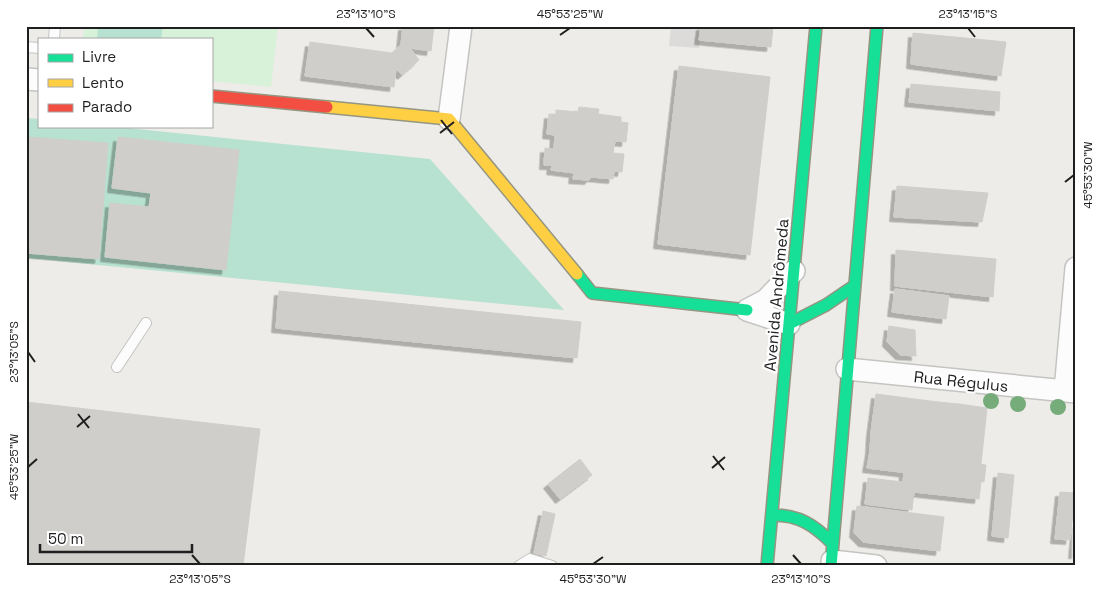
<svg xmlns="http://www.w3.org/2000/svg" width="1102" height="592" font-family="'Space Grotesk',sans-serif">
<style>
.residential{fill:#dcdbd9}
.park{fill:#d8f1d9}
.pitch{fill:#b7e1d0}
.building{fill:#d0cecb;stroke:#d0ceca;filter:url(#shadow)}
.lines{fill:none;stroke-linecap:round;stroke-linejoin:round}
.lane-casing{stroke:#c4c4c2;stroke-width:12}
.street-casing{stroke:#c4c4c2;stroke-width:24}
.fast-casing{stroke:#949682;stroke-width:14}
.slow-casing{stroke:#949682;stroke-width:14}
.jam-casing{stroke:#949682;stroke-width:14}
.lane{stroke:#fcfcfc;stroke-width:10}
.street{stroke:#fcfcfc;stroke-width:21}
.fast{stroke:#16e098;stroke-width:11}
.slow{stroke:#ffcf43;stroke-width:11}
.jam{stroke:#f24e42;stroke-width:11}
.tree{fill:#76ab7a}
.ticks{fill:none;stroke:#1f1f1f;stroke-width:2}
.labels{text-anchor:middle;stroke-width:4.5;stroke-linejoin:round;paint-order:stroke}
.street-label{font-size:16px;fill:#1f1f1f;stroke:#fff}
.neatline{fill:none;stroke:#1f1f1f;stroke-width:2}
.ticks-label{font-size:12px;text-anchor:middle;fill:#1f1f1f}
</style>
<defs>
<filter id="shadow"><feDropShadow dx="-4.5" dy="4.5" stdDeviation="0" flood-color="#0004"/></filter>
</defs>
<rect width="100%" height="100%" fill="#edece8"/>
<path class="residential" d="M671,26H701L699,48L669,46Z"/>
<path class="park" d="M84,26H278L271,87L211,81V39H83Z"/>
<path class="pitch" d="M98,26H163L161,39H97Z
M26,118L39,119V126H108L430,159L564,310L26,258Z"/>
<path class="building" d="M403,26H434L431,51L410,48L419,60L402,75L396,69L394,87L305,76L310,42L392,53L401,45Z
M701,26H773L771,47L699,40Z
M913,33L1006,42L1001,76L911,64Z
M679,66L770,77L750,255L658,244Z
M911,84L1000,92L999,111L909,102Z
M579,107L599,109L598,114L621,117V122L628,123L626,142L615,141L613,153L624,154L622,172L614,171L613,179L591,177L589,180L573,179L574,173L551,170L552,165H544L545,148L554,149L555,135L547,134L549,114L556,115V110L578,112Z
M26,137L108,143L99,259L26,253Z
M118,137L239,150L226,270L105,257L110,203L149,207L151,193L112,188Z
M897,186L988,193L982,222L894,217Z
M896,250L996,259L993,297L895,286Z
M895,289L949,296L946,319L892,312Z
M279,291L581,322L577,358L276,328Z
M889,326L915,330L916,356L900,355L887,342Z
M876,394L938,402L933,441L871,433Z
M26,402L260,429L243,566H26Z
M938,402L959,404L955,443L933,441Z
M959,404L987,408L981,464L953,461Z
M871,433L955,443L953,461L870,451Z
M870,451L986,465L984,482L867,468Z
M580,459L592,475L560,499L548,484Z
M904,473L981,482L979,499L914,492L912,510L865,504L868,478L903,482Z
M998,473L1014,475L1008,538L992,536Z
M1060,492L1075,493L1070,540L1055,539Z
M857,506L944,517L940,551L863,542L854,533Z
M543,511L555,514L546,556L534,553Z
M1076,523V554H1073Z"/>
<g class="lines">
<defs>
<path id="lane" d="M54,39L55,26
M26,47L39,48
M117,367L146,323
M519,566L530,559L552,566"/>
<path id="street" d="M26,79L39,80
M449,119L461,26
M789,324L747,310L766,300L794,271
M847,369L1076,392
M1065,391L1076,268
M832,561L876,566"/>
<path id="fast" d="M577,274L592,293L747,310
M789,324L826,305L854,286
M773,515C799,515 814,525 832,543
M767,566L816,26
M831,566L877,26"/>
<path id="slow" d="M327,107L449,119L577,274"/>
<path id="jam" d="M211,96L327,107"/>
</defs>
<use href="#lane" class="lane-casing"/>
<use href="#street" class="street-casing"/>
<use href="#fast" class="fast-casing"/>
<use href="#slow" class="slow-casing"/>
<use href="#jam" class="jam-casing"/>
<use href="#lane" class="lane"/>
<use href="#street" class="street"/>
<use href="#fast" class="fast"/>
<use href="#slow" class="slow"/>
<use href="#jam" class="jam"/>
</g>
<g class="tree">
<circle cx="991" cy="401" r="8"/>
<circle cx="1018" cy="404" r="8"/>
<circle cx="1058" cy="407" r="8"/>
</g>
<path class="ticks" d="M366,28L374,37M968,28L975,37M560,35L570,28M441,120L452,134M440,133L454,122M1065,182L1074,175M28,352L35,362M78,414L89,428M77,427L90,416M713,456L724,470M28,467L37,459M712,468L725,457M192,555L200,564M793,555L801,564M593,564L603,557"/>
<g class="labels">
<g class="street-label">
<text transform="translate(776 295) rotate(-85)" y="6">Avenida Andrômeda</text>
<text transform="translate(961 381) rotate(6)" y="6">Rua Régulus</text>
</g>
</g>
<rect width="1102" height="592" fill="none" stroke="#ffffff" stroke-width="55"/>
<rect x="38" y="38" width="175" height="90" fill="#ffffff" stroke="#a5a5a5"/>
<rect x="48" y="54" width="25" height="8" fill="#16e098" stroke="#a5a5a5"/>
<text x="82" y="62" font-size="15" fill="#1f1f1f">Livre</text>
<rect x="48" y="79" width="25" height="8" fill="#ffcf43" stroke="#a5a5a5"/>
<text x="82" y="88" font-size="15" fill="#1f1f1f">Lento</text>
<rect x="48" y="104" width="25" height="8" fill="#f24e42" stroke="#a5a5a5"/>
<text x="82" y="112" font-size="15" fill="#1f1f1f">Parado</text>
<path d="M40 544v8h152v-8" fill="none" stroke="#1f1f1f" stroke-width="2.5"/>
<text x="48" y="544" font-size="15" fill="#1f1f1f" stroke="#ffffff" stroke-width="4" paint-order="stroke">50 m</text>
<rect x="28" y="28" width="1046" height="536" class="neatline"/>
<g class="ticks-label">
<text x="366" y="18">23°13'10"S</text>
<text x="570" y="18">45°53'25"W</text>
<text x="968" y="18">23°13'15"S</text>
<text transform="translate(1088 175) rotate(-90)" y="4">45°53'30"W</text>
<text transform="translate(14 352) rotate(-90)" y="4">23°13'05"S</text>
<text transform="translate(14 467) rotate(-90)" y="4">45°53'25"W</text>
<text x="200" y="583">23°13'05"S</text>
<text x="593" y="583">45°53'30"W</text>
<text x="801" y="583">23°13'10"S</text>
</g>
</svg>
